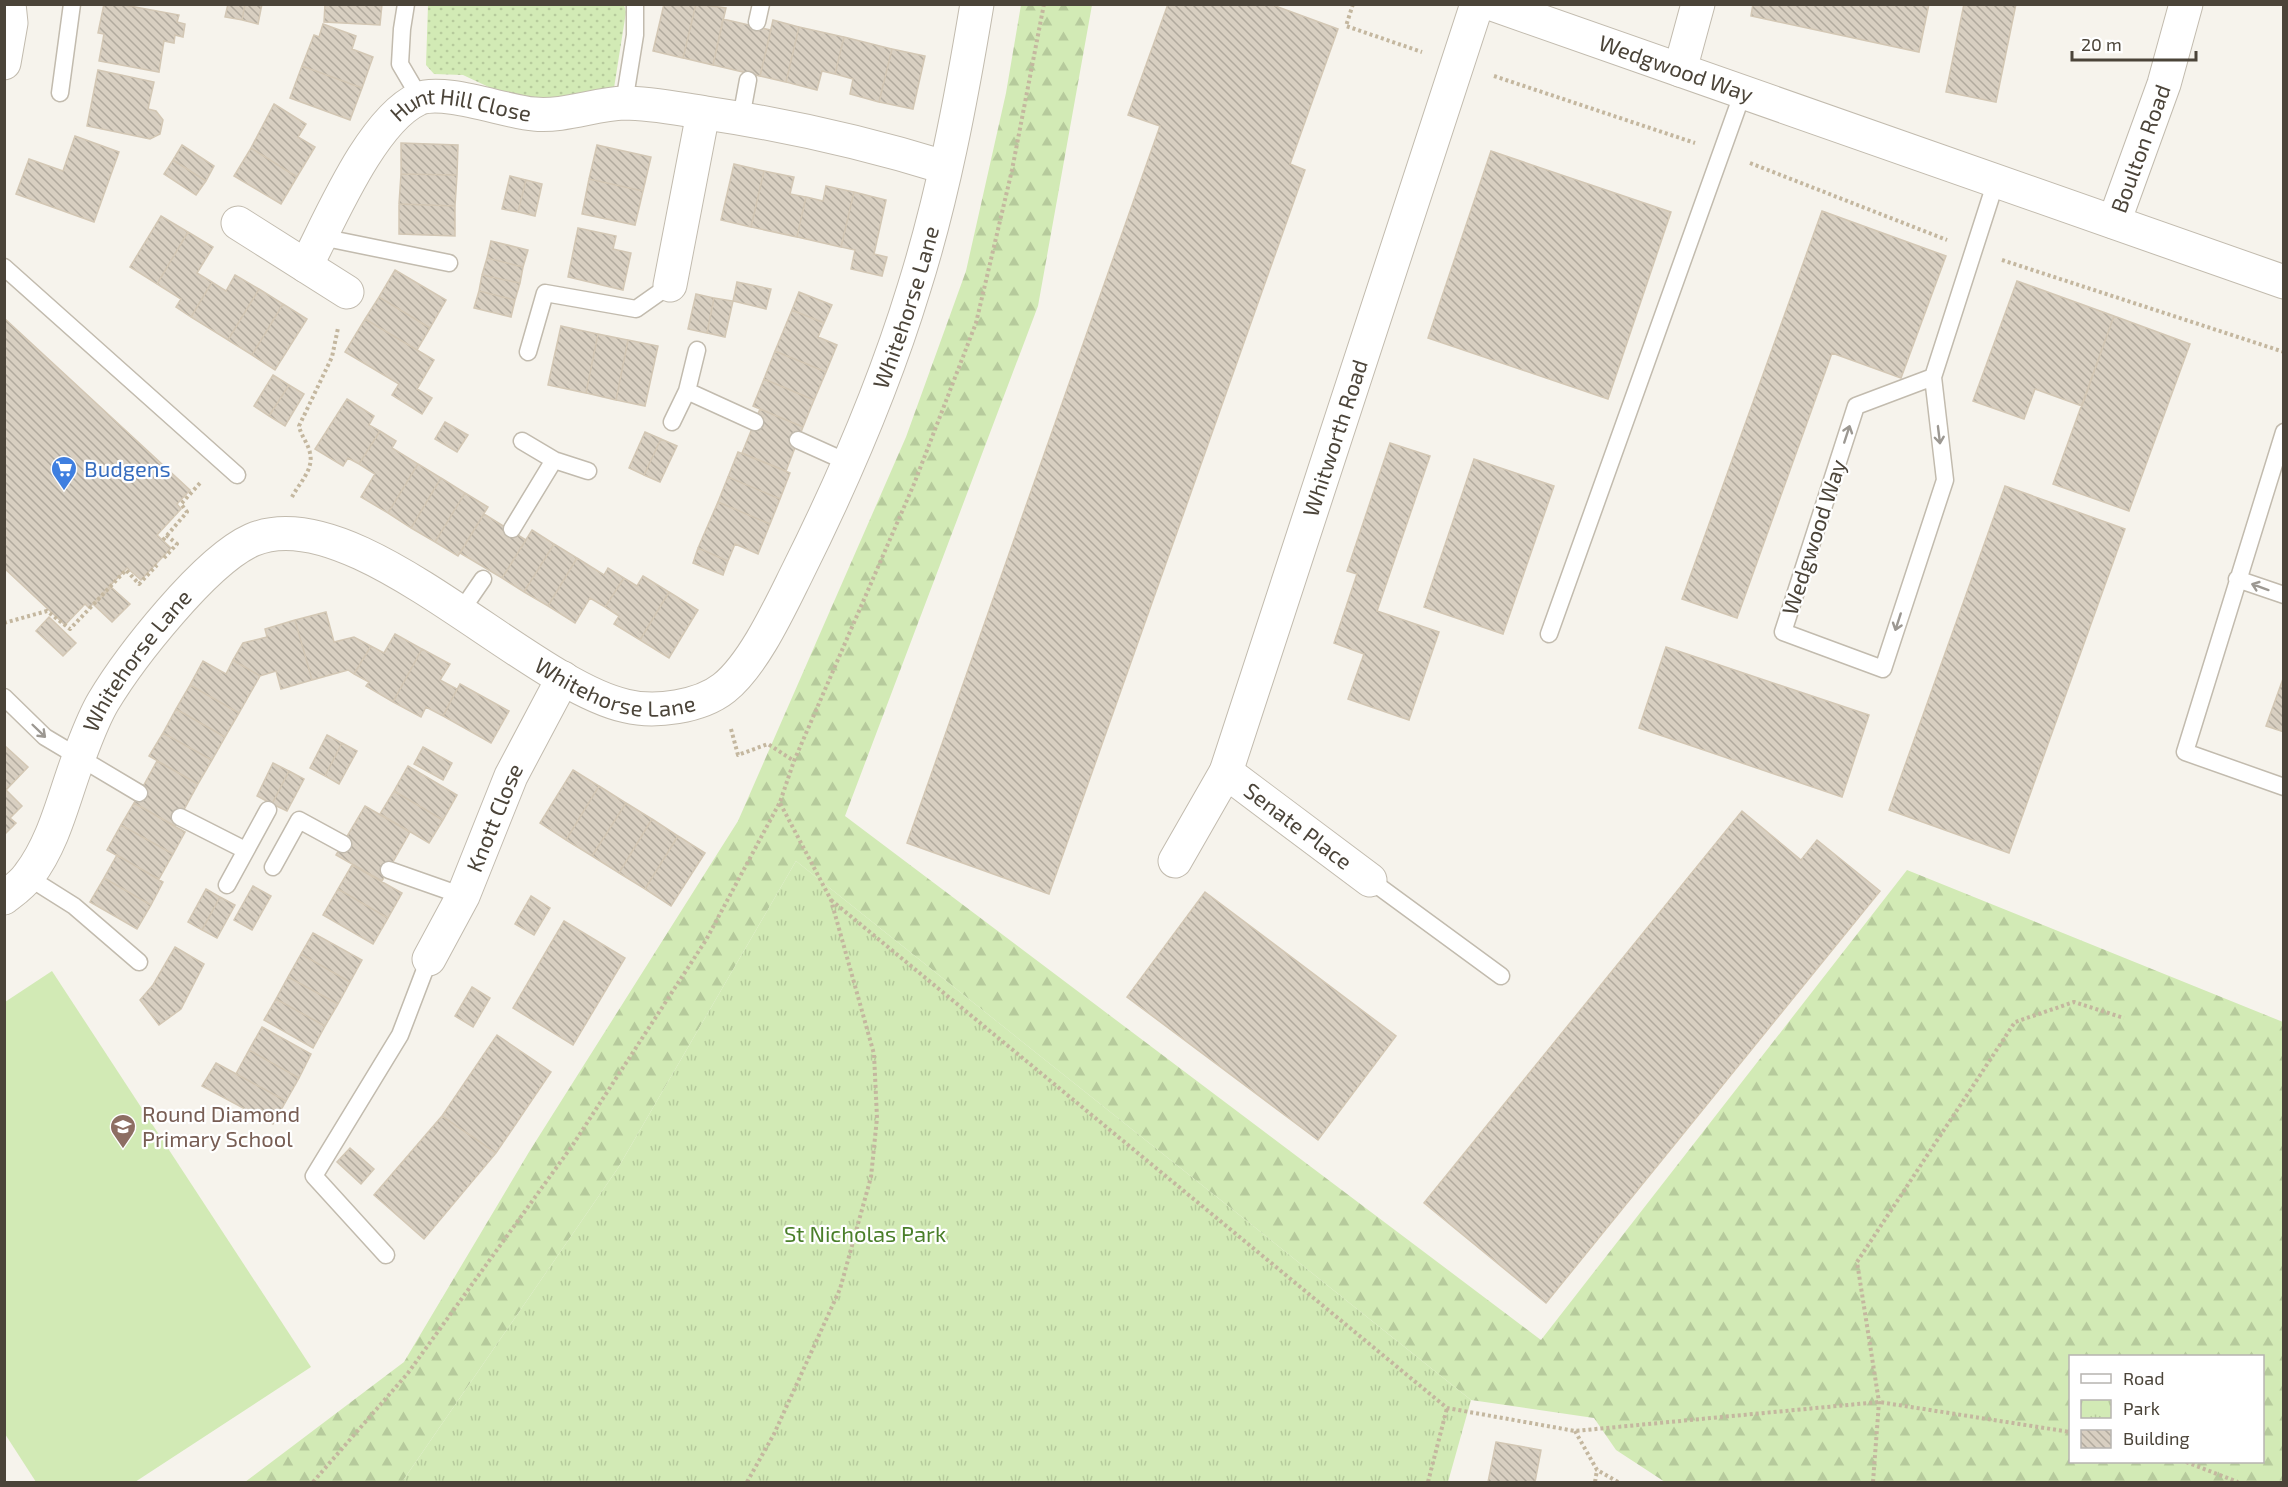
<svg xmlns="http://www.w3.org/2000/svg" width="2288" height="1487" font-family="'Exo 2',sans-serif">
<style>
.grass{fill:url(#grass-dots)}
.forest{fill:url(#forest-firs);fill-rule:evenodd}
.park{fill:url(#park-tufts)}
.garden{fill:#d2eab5}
.building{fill:url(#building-back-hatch);stroke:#d3c7b4;stroke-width:1.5}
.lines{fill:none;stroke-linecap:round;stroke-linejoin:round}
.service-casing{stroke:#c2bbae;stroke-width:19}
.minor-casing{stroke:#c2bbae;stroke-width:35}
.tertiary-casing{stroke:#c2bbae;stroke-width:35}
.path{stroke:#c4b79f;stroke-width:4;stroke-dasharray:3 3;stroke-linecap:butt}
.service{stroke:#fff;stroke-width:16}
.minor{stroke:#fff;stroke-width:33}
.tertiary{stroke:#fff;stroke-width:33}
.oneway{stroke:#9c9892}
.labels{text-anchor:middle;stroke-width:4.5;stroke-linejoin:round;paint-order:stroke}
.street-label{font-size:22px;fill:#4b4439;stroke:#fff}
.shop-label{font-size:22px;fill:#366cbe;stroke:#fff;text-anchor:start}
.education-label{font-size:22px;fill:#785e54;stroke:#fff;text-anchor:start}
.park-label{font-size:22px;fill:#4a7f2a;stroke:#fff}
</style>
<defs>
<pattern id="grass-dots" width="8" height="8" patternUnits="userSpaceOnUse" patternTransform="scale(1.5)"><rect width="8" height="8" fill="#d2eab5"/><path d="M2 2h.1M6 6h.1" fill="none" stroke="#b6ca9c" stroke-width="1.8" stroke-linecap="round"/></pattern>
<pattern id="forest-firs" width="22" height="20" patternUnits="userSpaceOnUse" patternTransform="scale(1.5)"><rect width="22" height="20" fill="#d2eab5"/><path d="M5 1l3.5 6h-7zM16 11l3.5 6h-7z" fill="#b6ca9c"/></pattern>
<pattern id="park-tufts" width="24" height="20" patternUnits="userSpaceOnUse" patternTransform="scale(1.5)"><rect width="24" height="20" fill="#d2eab5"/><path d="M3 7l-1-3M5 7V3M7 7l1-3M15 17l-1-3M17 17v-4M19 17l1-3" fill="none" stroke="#b6ca9c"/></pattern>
<pattern id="building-back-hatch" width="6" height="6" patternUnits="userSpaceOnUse" patternTransform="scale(1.5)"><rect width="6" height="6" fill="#d8cfc1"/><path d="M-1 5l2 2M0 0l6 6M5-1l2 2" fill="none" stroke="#b1aa9e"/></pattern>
</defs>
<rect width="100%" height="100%" fill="#f6f3ec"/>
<path class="grass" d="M428,5H624L626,12L614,88L562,98L510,97L463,75L434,74L426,65Z"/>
<path class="forest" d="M1021,5H1092L1038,306L845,816L1541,1340L1907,870L2283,1022V1482H1665L1616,1450L1594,1418L1471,1400L796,861L618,1168L402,1482H245L404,1362L529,1152L738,821L906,437L966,271L1006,93ZM2070,1356H2262V1462H2070Z"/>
<path class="park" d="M796,861L1471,1400L1448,1482H402L618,1168Z"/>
<path class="garden" d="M52,971L311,1367L135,1482H36L5,1434V1002Z"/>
<path class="building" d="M104,4H119L179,15L177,22L185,24L183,37L175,35L174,43L164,41L159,72L99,61L104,34L98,33Z
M228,4H245L242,20L225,17Z
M245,4H262L258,24L242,20Z
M325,4H382L380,25L324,22Z
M664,4H696L683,58L653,51Z
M696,4L726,8L713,65L683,58Z
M1168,4H1270L1338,29L1290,164L1305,170L1049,894L907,843L1160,126L1128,115Z
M1753,4H1929L1919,52L1751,16Z
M1964,4H2016L1996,102L1946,92Z
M723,19L771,30L760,76L713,65Z
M773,20L799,27L786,82L760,76Z
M323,24L356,36L352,49L373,57L362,88L302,66L314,35L319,37Z
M799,27L844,37L835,74L822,71L817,90L786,82Z
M844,37L892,49L879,102L850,94L853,79L835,74Z
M892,49L925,56L913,109L879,102Z
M302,66L362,88L350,120L290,98Z
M98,70L154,82L148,109L156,111L163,120L160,134L150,139L87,126Z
M274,104L306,124L298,137L315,147L297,177L251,148Z
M75,136L119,152L94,222L16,194L29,159L63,171Z
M401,143L458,145L457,175L401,174Z
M182,145L214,166L206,181L173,160Z
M597,145L651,157L643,191L589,179Z
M251,148L297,177L281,204L234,176Z
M1491,151L1671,212L1608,399L1428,338Z
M173,160L206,181L196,195L164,174Z
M734,164L764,171L751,227L721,220Z
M764,171L794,177L790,194L806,197L797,237L751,227Z
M401,174L457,175L455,206L399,204Z
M510,176L526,180L518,212L502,209Z
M589,179L643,191L635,225L582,214Z
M526,180L542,184L535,216L518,212Z
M826,186L854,192L841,247L797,237L806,197L823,201Z
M854,192L886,200L874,254L887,257L882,276L851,269L855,250L841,247Z
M399,204L455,206V236L399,234Z
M1822,211L1946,256L1901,378L1832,353L1737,618L1682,599Z
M161,216L188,232L157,284L130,267Z
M578,228L616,236L613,249L631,253L623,290L568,277Z
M188,232L213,247L197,273L212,282L191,317L176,307L181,299L157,284Z
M491,241L528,250L523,267L487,258Z
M487,258L523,267L520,283L482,275Z
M395,270L446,300L430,328L379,297Z
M235,275L259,289L228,340L191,317L212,282L226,291Z
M482,275L520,283L515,300L479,291Z
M2017,281L2114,316L2082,406L2035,389L2024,419L1973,401Z
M737,282L771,289L766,309L733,301Z
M259,289L283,304L252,355L228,340Z
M479,291L515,300L511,317L474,308Z
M799,292L832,305L824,323L792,310Z
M696,294L714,298L707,333L688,329Z
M379,297L430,328L417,350L365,319Z
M714,298L733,301L725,337L707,333Z
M283,304L307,319L275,370L252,355Z
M792,310L824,323L818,337L837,345L826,372L775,351Z
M2114,316L2190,344L2129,511L2053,484Z
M4,318L190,490L177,504L181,509L157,535L171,548L141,580L127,568L89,608L85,604L65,625L4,568Z
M365,319L434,360L417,389L432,398L422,414L392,395L399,384L345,352Z
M561,326L598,334L586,393L548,385Z
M598,334L628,340L616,400L586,393Z
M628,340L658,346L645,406L616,400Z
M775,351L826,372L814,400L764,379Z
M273,375L289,385L269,416L254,406Z
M764,379L814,400L803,427L753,406Z
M289,385L304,394L285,426L269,416Z
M347,399L374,416L369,425L380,431L359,464L348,458L343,466L315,449Z
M760,409L803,427L786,471L742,453Z
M445,422L468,435L457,452L435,439Z
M380,431L396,441L392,448L418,464L388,513L361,497L375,474L359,464Z
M645,432L661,439L644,475L629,468Z
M661,439L677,446L660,482L644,475Z
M1390,443L1430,456L1377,611L1439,632L1409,720L1348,699L1364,654L1334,643L1357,574L1347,571Z
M738,452L790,473L780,499L728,477Z
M1474,459L1554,486L1503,634L1424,607Z
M418,464L441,478L411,528L388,513Z
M728,477L780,499L770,524L718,502Z
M441,478L465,493L435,542L411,528Z
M2005,486L2125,529L2009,853L1889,810Z
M465,493L488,507L458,556L435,542Z
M718,502L770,524L758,554L735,544L728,561L698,548Z
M484,514L526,540L502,578L460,553Z
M532,530L554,544L524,592L502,578Z
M554,544L577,558L548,606L524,592Z
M698,548L728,561L723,575L693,563Z
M577,558L604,575L608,568L624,578L605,607L590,598L575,623L548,606Z
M643,576L669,592L640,640L614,624L619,616L605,607L624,578L637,586Z
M111,587L130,604L112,622L94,605Z
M669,592L698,610L669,658L640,640Z
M326,612L334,642L354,637L371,646L354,674L348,670L312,680L295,620Z
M49,617L76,643L63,656L36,631Z
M295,620L312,680L281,689L276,671L260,676L233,660L243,643L267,637L265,629Z
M395,634L422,649L393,702L366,686L369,682L354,674L371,646L384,653Z
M1666,647L1869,715L1842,797L1639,728Z
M422,649L450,664L440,680L457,689L443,716L426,707L421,717L393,702Z
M233,660L260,676L239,713L190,685L203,661L226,674Z
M2284,676V732L2266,726Z
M460,684L509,711L491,743L443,716Z
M190,685L239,713L225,737L176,709Z
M176,709L225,737L212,760L163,733Z
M163,733L212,760L198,784L149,756Z
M327,735L342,743L325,776L310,768Z
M342,743L357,751L339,784L325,776Z
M4,745L28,767L6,790L22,806L10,818L16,823L4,835Z
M423,747L452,763L443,780L414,764Z
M157,761L198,784L175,826L134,803Z
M273,763L289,771L272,804L257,796Z
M408,766L457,795L443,820L394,791Z
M573,770L599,786L566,840L540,823Z
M289,771L304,779L287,811L272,804Z
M599,786L626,803L592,856L566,840Z
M394,791L443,820L429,843L380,814Z
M134,803L185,832L173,854L121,825Z
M626,803L652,819L619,873L592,856Z
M365,806L410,832L382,881L336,855Z
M1742,811L1801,860L1817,840L1880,891L1546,1303L1424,1203Z
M652,819L678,836L645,889L619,873Z
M121,825L173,854L159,879L107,850Z
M678,836L705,853L671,906L645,889Z
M117,855L163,882L151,905L104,878Z
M352,865L402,893L388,918L338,889Z
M104,878L151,905L137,929L90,902Z
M253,886L271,896L252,930L234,920Z
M206,889L220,897L202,930L188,922Z
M338,889L388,918L373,944L323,915Z
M1205,892L1396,1036L1318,1140L1127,997Z
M531,896L550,908L534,935L515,924Z
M220,897L235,905L217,938L202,930Z
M564,921L625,958L573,1045L513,1008Z
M313,933L362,960L350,982L301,954Z
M175,947L204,964L181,1009L159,1025L140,1000L153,985Z
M301,954L350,982L338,1004L288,977Z
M288,977L338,1004L325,1026L276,999Z
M472,987L490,998L473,1027L455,1016Z
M276,999L325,1026L313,1048L264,1020Z
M262,1027L311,1054L299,1078L249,1050Z
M497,1035L551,1072L496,1153L442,1116Z
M249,1050L299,1078L286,1101L236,1074Z
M216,1063L286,1101L273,1124L202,1086Z
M442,1116L496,1153L424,1239L374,1195Z
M350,1148L374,1169L361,1184L337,1162Z
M1496,1442L1541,1450L1535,1482H1488Z"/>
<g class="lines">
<defs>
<path id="service" d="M406,4L402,29L400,64L420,98
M757,22L761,4
M60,93L72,4
M624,103L635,35V4
M741,118L748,80
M321,237L449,263
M4,267L237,475
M528,352L545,293L636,309L670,285
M1933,377L1856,406L1783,632L1883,669L1945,480L1933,377L1996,181
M687,391L755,422
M672,422L687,391L697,350
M2284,432L2185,752L2284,787
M798,440L849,463
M522,441L554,460L588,471
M512,529L554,460
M2237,579L2284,595
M461,611L483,579
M1549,634L1743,92
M4,697L45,737L139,793
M180,817L245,850
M273,867L299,820L343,844
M389,870L463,896
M28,877L74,906L139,962
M1370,880L1501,976
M227,885L268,810
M386,1255L314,1176L400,1035L429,959"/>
<g id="minor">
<path id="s1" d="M1492,4L2284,282"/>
<path d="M1680,70L1698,4"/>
<path id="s2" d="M2114,222L2164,84L2186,4"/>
<path d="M238,223L347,292"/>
<path id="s3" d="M306,266C330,220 371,121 418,99C443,88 506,112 534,114C564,117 595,104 624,103C652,103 679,109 706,113C787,125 866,143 944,167"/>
<path d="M670,285L703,113"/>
<path id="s4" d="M1226,772L1370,880"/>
<path id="s5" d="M1175,861L1226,772L1477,4"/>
<path id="s6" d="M4,898C13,891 23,884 29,875C55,841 64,796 79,757C86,739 93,719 103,702C130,657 205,561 252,540C354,496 526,684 626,706C655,713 700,707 724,688C754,664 780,607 797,573C843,481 884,386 914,288C943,196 961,100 977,4"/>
<path id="s7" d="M429,959L463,896L511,776L563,678"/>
</g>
<path id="tertiary" d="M4,63L11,23L9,4"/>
</defs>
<use href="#service" class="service-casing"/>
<use href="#minor" class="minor-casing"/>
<use href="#tertiary" class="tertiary-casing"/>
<path class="path" d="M1353,4L1346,26L1422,52
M1494,76L1695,143
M1750,163L1947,240
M2002,260L2284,352
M292,497C299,483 314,470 310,453C308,443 301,436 299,426L332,357L338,328
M163,540L187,512L181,504L201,482
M164,558L177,544L166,535
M4,623L47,611L70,629L126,570L139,584L157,565
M731,729L738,755L768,744L794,761
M831,900L1447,1408L1575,1431L1879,1402L2070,1432
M1575,1431L1597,1470L1618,1482
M2186,1462L2238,1482
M313,1482L408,1373L572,1146L706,940L780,802L794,761L914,484L976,323L1012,170L1044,4
M747,1482L774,1434L840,1289L871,1177L877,1118L874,1054L831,900L780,803
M1428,1482L1447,1408
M1595,1482L1597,1470
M1873,1482L1879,1402L1857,1262L2015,1022L2074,1002L2124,1018"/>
<use href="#service" class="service"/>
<use href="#minor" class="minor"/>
<use href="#tertiary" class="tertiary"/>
</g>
<defs><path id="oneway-shaft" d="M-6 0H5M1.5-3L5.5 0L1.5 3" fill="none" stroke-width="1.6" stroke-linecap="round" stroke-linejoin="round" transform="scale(1.5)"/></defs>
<g class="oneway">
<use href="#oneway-shaft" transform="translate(1847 434) rotate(-72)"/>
<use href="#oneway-shaft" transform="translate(1939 435) rotate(83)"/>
<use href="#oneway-shaft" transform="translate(2260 587) rotate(-160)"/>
<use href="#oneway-shaft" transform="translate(1898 622) rotate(108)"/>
<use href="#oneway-shaft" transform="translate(39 731) rotate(44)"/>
</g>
<defs>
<symbol id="supermarket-pin" viewBox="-11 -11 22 30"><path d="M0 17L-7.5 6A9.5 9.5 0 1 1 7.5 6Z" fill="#3f7fe0" stroke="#fff"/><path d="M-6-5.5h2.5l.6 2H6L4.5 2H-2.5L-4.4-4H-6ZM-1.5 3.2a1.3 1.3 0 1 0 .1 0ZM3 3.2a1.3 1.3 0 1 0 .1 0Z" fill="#fff"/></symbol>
<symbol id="school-pin" viewBox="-11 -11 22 30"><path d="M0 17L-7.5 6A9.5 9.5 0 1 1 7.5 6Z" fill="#8d6e63" stroke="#fff"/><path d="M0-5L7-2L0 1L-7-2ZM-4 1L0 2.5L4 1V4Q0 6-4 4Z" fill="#fff"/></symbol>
</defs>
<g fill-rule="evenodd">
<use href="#supermarket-pin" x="49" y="454" width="30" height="40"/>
<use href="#school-pin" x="108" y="1112" width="30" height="40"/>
</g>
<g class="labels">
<g class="street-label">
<text dy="8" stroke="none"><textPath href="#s1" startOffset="195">Wedgwood Way</textPath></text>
<text dy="8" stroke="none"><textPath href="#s3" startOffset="246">Hunt Hill Close</textPath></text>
<text dy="8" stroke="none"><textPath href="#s2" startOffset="78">Boulton Road</textPath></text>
<text dy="8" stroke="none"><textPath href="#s6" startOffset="1392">Whitehorse Lane</textPath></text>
<text dy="8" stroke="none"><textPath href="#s5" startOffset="454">Whitworth Road</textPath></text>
<text transform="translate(1814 537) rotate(-72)" y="8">Wedgwood Way</text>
<text dy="8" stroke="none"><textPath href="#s6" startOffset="276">Whitehorse Lane</textPath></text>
<text dy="8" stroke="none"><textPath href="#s6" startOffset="850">Whitehorse Lane</textPath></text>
<text dy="8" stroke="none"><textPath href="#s7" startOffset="156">Knott Close</textPath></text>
<text dy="8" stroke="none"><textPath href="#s4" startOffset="90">Senate Place</textPath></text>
</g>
<g class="shop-label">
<text x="84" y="477">Budgens</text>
</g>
<g class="education-label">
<text x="142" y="1122">Round Diamond<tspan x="142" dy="25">Primary School</tspan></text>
</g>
<g class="park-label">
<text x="865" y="1242">St Nicholas Park</text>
</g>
</g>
<rect width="2288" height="1487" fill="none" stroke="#4b4439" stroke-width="12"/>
<rect x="2069" y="1355" width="195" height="108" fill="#ffffff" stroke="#b7b4b0" stroke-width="1.5"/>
<rect x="2081" y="1374" width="30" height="9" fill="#ffffff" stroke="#b7b4b0" stroke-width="1.5"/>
<text x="2123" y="1385" font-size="18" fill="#4b4439">Road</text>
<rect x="2081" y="1400" width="30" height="18" fill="url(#park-tufts)" stroke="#b7b4b0" stroke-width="1.5"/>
<text x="2123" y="1415" font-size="18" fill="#4b4439">Park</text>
<rect x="2081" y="1430" width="30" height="18" fill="url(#building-back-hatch)" stroke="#b7b4b0" stroke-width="1.5"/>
<text x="2123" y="1445" font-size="18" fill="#4b4439">Building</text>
<path d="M2072 51v9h124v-9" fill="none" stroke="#4b4439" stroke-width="3"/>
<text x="2081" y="51" font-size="18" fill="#4b4439" stroke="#ffffff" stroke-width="4.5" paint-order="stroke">20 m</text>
</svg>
